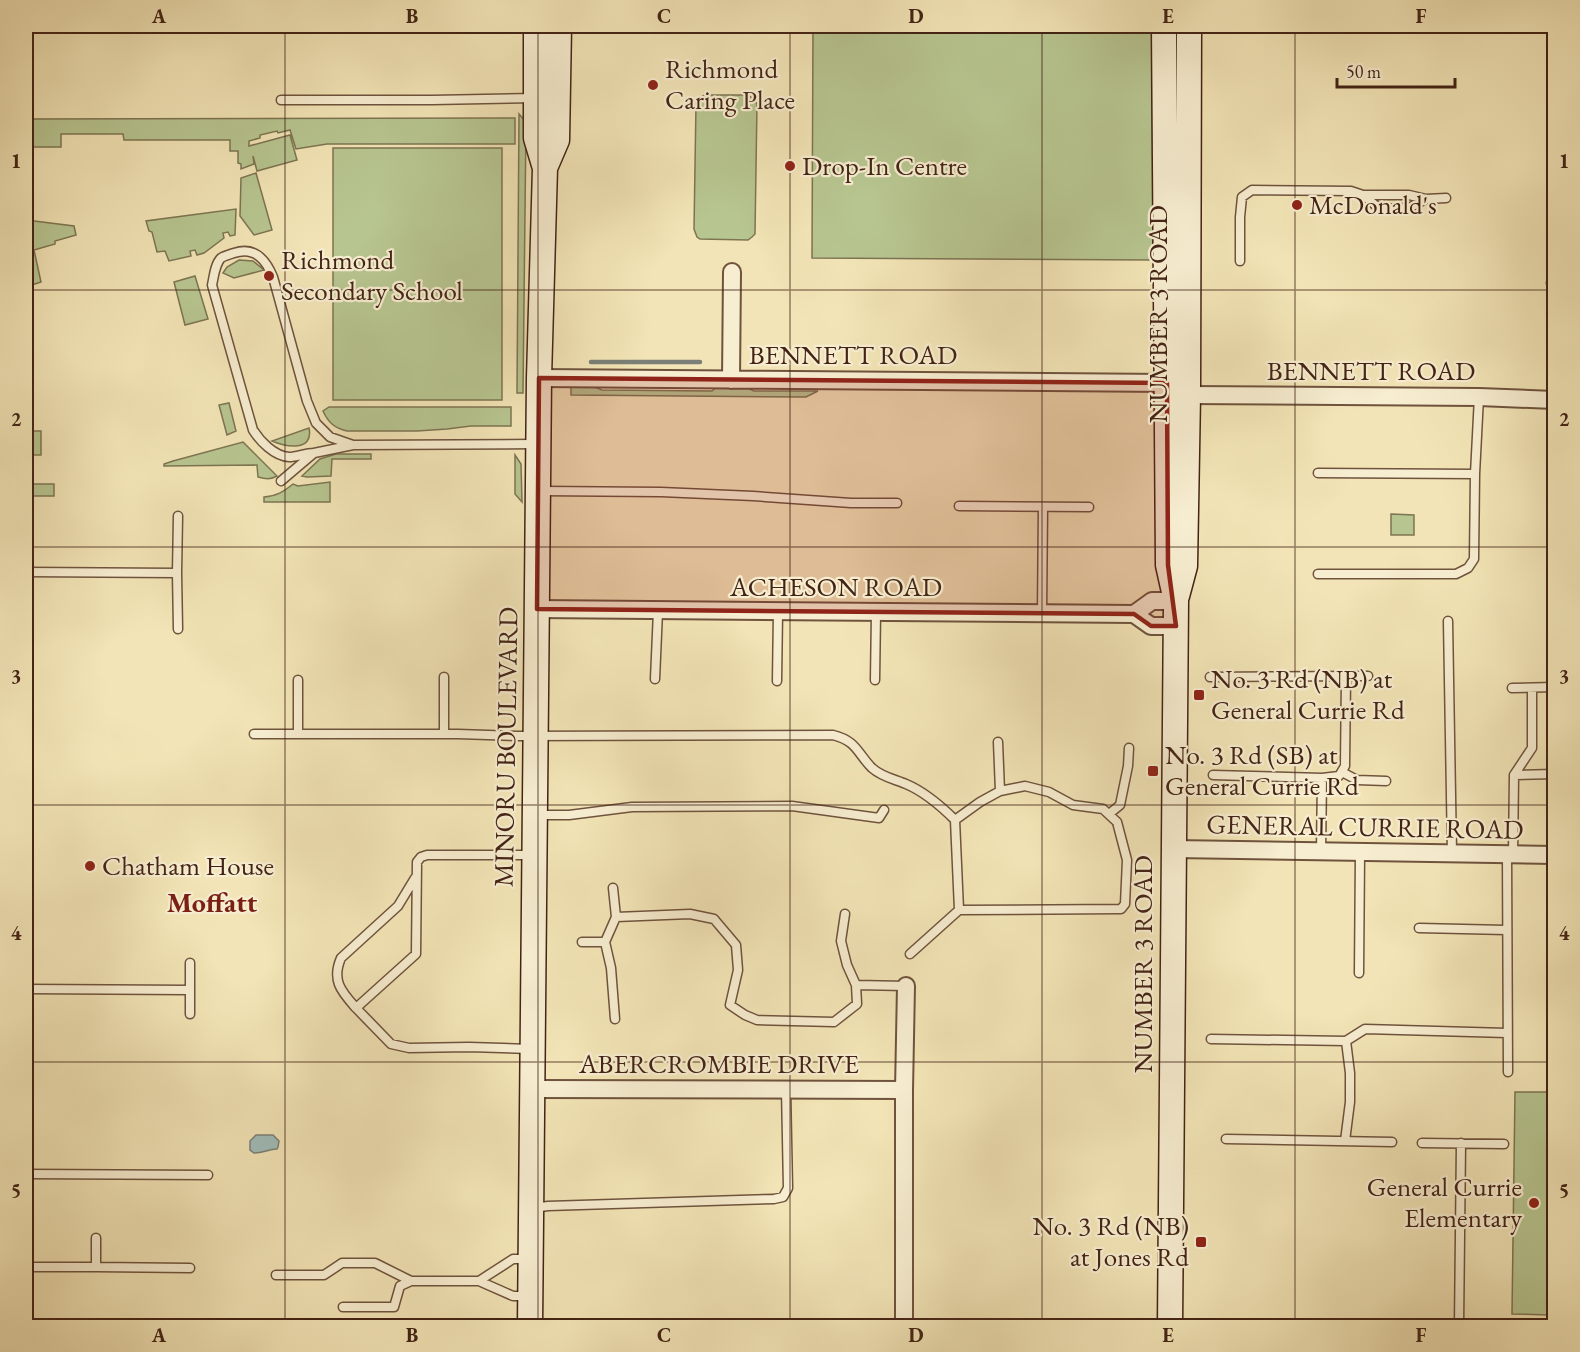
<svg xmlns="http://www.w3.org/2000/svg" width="1580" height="1352" font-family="'EB Garamond',serif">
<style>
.green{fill:#b7c590;stroke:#7d7452;stroke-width:1.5}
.water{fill:#a0bcb9;stroke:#7b7f77;stroke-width:1.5}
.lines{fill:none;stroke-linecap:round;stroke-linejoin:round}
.stream{stroke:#7b7f77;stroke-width:4.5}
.lane-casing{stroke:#6f533d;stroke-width:11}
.street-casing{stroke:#6f533d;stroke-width:20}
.secondary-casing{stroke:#432315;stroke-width:27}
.lane{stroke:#f7edd0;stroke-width:8}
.street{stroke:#f7edd0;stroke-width:16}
.secondary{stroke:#f7edd0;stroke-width:24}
.marked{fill:#8f2418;fill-opacity:0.2;stroke:#8f2418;stroke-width:4.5;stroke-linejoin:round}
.grid{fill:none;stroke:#432315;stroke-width:1.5;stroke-opacity:0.55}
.poi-dot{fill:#8f2418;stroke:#f7edd0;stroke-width:2}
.labels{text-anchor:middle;stroke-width:4.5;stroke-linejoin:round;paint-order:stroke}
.poi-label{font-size:27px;fill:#432315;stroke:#f7edd0;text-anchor:start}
.street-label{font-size:27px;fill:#432315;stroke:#f7edd0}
.neighbourhood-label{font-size:28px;font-weight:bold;fill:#7a1f14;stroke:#f7edd0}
.neatline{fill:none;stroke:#432315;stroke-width:2}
.grid-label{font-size:20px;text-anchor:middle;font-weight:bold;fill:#432315}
</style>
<rect width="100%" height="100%" fill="#f2e4b6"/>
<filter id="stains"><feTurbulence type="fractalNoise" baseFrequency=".00333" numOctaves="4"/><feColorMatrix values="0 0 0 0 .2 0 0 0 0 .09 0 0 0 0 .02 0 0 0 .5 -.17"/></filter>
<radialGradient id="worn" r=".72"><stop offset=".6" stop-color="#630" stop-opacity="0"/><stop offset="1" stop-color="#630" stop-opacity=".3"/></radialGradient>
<path class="green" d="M813,26H1152L1153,260L812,258Z
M705,95H747L753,98L757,104L755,234L752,237L748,240L700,239L697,237L694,229L696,104L697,99Z
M519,114L526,122L523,393H517Z
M515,118V144H327L296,149L290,130L278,133L277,131L260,135V138L249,141V146L290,135L297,160L257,171L253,156L254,164L241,169V164L238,163V151H230V140H124L123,134H61V147H26V119Z
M333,148H502V400H333Z
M256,173L272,230L254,235L240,216L241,178Z
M236,209L235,235L230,236L228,232L223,233L224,238L204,253L197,255L195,250L190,251L191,256L169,261L165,251L157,252L152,232L149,231L146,221Z
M26,220L74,226L76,235L55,241V244L34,250L41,282L26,287Z
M239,260L253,261L264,270L234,278L223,273L227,267Z
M195,276L208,319L185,325L174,282Z
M571,385H590L602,390L712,391L719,385H741L754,391H818L806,397L571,395Z
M229,403L236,431L227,435L219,405Z
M329,407H511V426H471L447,429L417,431H347C334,428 328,422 323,411Z
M309,428C314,452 286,447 272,441Z
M26,431H41V455H26Z
M243,442L277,476C270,480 265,479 258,477L257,465L164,466V464L173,461Z
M336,454H371V459H332L331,476L307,477L302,476L320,459Z
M515,455L521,464L522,502L515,494Z
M26,476H30V484H54V496H26Z
M330,482V502H264V497C277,496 283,492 293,484L298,486Z
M1391,514L1414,515V535H1391Z
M1515,1092H1554V1319L1552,1318L1550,1315L1512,1314Z"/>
<path class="water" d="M256,1135H273L279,1141L278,1147L277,1149C268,1149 264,1153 254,1153L250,1150V1141Z"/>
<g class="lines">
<path class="stream" d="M591,362H700"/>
<defs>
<path id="lane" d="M281,100H432L535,98
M1363,195H1409L1426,199L1446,198
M1240,261V217L1242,197L1252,190L1351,191L1363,195L1380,209L1409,208L1426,199
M1551,283H1554
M314,453C305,453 297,457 289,457C274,456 260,441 253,430L212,285C214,276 215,264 221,258C224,256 231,254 234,253C255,246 266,260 273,277L307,401L316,423L330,437L353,445
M1318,473L1475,474
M281,481L314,453L353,445L535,444
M541,491L661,492L753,496L851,503H897
M959,506L1089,507
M26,572L177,573
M1318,574H1456L1468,568L1474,559L1475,474L1479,397
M1042,614L1043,507
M1448,621L1452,854
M178,629L177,573L178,516
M444,677V734
M1210,677L1368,676
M655,679L658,611
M875,680L876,613
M777,681L778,612
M1512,688L1554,687
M254,734H458L518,736L833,735C857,741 857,753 872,768C882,777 894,779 906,784C925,792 941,806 955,820L959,910L1121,909L1125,904L1127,860L1117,822L1103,809L1073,805L1049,792L1025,786L1000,791L980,802L955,820
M298,734V680
M998,742L1000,791
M1342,772L1357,780L1386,781
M1213,775L1322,778L1339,776L1345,766L1346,677
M1514,775L1554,774
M1109,814L1120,805L1128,766L1129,748
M536,815H569L632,807L792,806L879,818L884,810
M1321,852L1322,778
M1507,854L1508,1072
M1513,855L1514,775L1532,748V688
M613,888L616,917
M845,914L841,941L847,965L856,985
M1419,928L1506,930
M582,942H605
M910,954L959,910
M190,963V1014
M1359,973L1360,853
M26,989L190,990
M356,1008C342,992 331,981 341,958L398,906L415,878
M615,1019L611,968L605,942L616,917L690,914L714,919L736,945L738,970L730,1005L745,1015L757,1020L834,1022L857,1004L856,985L906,986
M1211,1039L1346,1041L1365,1029L1507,1033
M530,1049L469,1047L409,1048L391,1044L356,1008L416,954L417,862L421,857L427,855H532
M1226,1139L1392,1142
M1345,1141L1350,1102V1073L1346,1041
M1422,1143L1504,1144
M26,1174L208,1175
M533,1208L548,1206L774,1199L783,1197L788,1188L786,1089
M26,1267H96V1238
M96,1267L190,1268
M276,1275H324L342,1263H375L411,1281H479L513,1296H528
M479,1281L513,1259H529
M343,1307H394L400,1286L411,1281
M1459,1326L1461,1143"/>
<path id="street" d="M539,378L1167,383
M731,380L732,272
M1188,395L1479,397L1554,400
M537,609L1134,614L1151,626H1176
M1134,614L1152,601H1176
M1174,849L1554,855
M533,1089L904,1090
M904,1326V1090L906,986"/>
<path id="secondary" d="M1164,26L1168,565L1176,601L1170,1326
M545,168L557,140L559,26
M1177,596L1185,566L1188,395L1189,26
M530,1326L539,378L545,168L536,138V26"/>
</defs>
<use href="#lane" class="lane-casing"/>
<use href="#street" class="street-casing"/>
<use href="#secondary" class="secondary-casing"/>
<use href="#lane" class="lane"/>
<use href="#street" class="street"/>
<use href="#secondary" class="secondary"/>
</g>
<path class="marked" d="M539,378L1167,383L1168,565L1176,626H1151L1134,614L537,609Z"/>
<path class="grid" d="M285,26V1326M538,26V1326M790,26V1326M1042,26V1326M1295,26V1326M26,290H1554M26,547H1554M26,805H1554M26,1062H1554"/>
<g class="poi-dot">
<circle cx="653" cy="85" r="6"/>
<circle cx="790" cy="166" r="6"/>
<circle cx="1297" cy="205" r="6"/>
<circle cx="269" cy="276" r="6"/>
<rect x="1193" y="689" width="12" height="12" rx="3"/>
<rect x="1147" y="765" width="12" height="12" rx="3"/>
<circle cx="90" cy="866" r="6"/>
<circle cx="1534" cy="1203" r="6"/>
<rect x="1195" y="1236" width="12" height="12" rx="3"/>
</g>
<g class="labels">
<g class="poi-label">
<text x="665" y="78">Richmond<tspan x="665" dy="31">Caring Place</tspan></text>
<text x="802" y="175">Drop-In Centre</text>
<text x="1309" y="214">McDonald's</text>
<text x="281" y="269">Richmond<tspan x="281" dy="31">Secondary School</tspan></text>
<text x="1211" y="688">No. 3 Rd (NB) at<tspan x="1211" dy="31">General Currie Rd</tspan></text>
<text x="1165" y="764">No. 3 Rd (SB) at<tspan x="1165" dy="31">General Currie Rd</tspan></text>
<text x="102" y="875">Chatham House</text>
<text x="1522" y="1196" text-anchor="end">General Currie<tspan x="1522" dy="31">Elementary</tspan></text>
<text x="1189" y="1235" text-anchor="end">No. 3 Rd (NB)<tspan x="1189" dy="31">at Jones Rd</tspan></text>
</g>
<g class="street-label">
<text transform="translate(1158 314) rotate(-90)" y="9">NUMBER 3 ROAD</text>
<text x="853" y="364">BENNETT ROAD</text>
<text x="1371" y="380">BENNETT ROAD</text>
<text x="836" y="596">ACHESON ROAD</text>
<text transform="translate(506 747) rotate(-89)" y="9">MINORU BOULEVARD</text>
<text transform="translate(1365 827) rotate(1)" y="9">GENERAL CURRIE ROAD</text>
<text transform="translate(1143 964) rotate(-90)" y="9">NUMBER 3 ROAD</text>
<text x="719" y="1073">ABERCROMBIE DRIVE</text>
</g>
<g class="neighbourhood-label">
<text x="212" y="912">Moffatt</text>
</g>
</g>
<rect width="1580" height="1352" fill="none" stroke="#f2e4b6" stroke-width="66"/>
<path d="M1337 78v9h118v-9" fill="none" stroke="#432315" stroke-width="3"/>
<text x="1346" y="78" font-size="18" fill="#432315" stroke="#f7edd0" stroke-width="4.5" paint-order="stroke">50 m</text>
<rect x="33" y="33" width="1514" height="1286" class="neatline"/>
<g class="grid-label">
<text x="159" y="23">A</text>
<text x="412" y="23">B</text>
<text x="664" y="23">C</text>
<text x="916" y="23">D</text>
<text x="1168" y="23">E</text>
<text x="1421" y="23">F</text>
<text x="16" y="168">1</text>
<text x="1564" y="168">1</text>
<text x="16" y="426">2</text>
<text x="1564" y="426">2</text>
<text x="16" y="683">3</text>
<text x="1564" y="683">3</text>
<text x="16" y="940">4</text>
<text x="1564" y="940">4</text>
<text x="16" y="1197">5</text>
<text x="1564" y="1197">5</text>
<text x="159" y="1342">A</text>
<text x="412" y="1342">B</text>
<text x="664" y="1342">C</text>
<text x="916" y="1342">D</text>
<text x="1168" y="1342">E</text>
<text x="1421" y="1342">F</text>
</g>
<rect width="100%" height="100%" filter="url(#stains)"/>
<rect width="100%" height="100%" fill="url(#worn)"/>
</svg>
